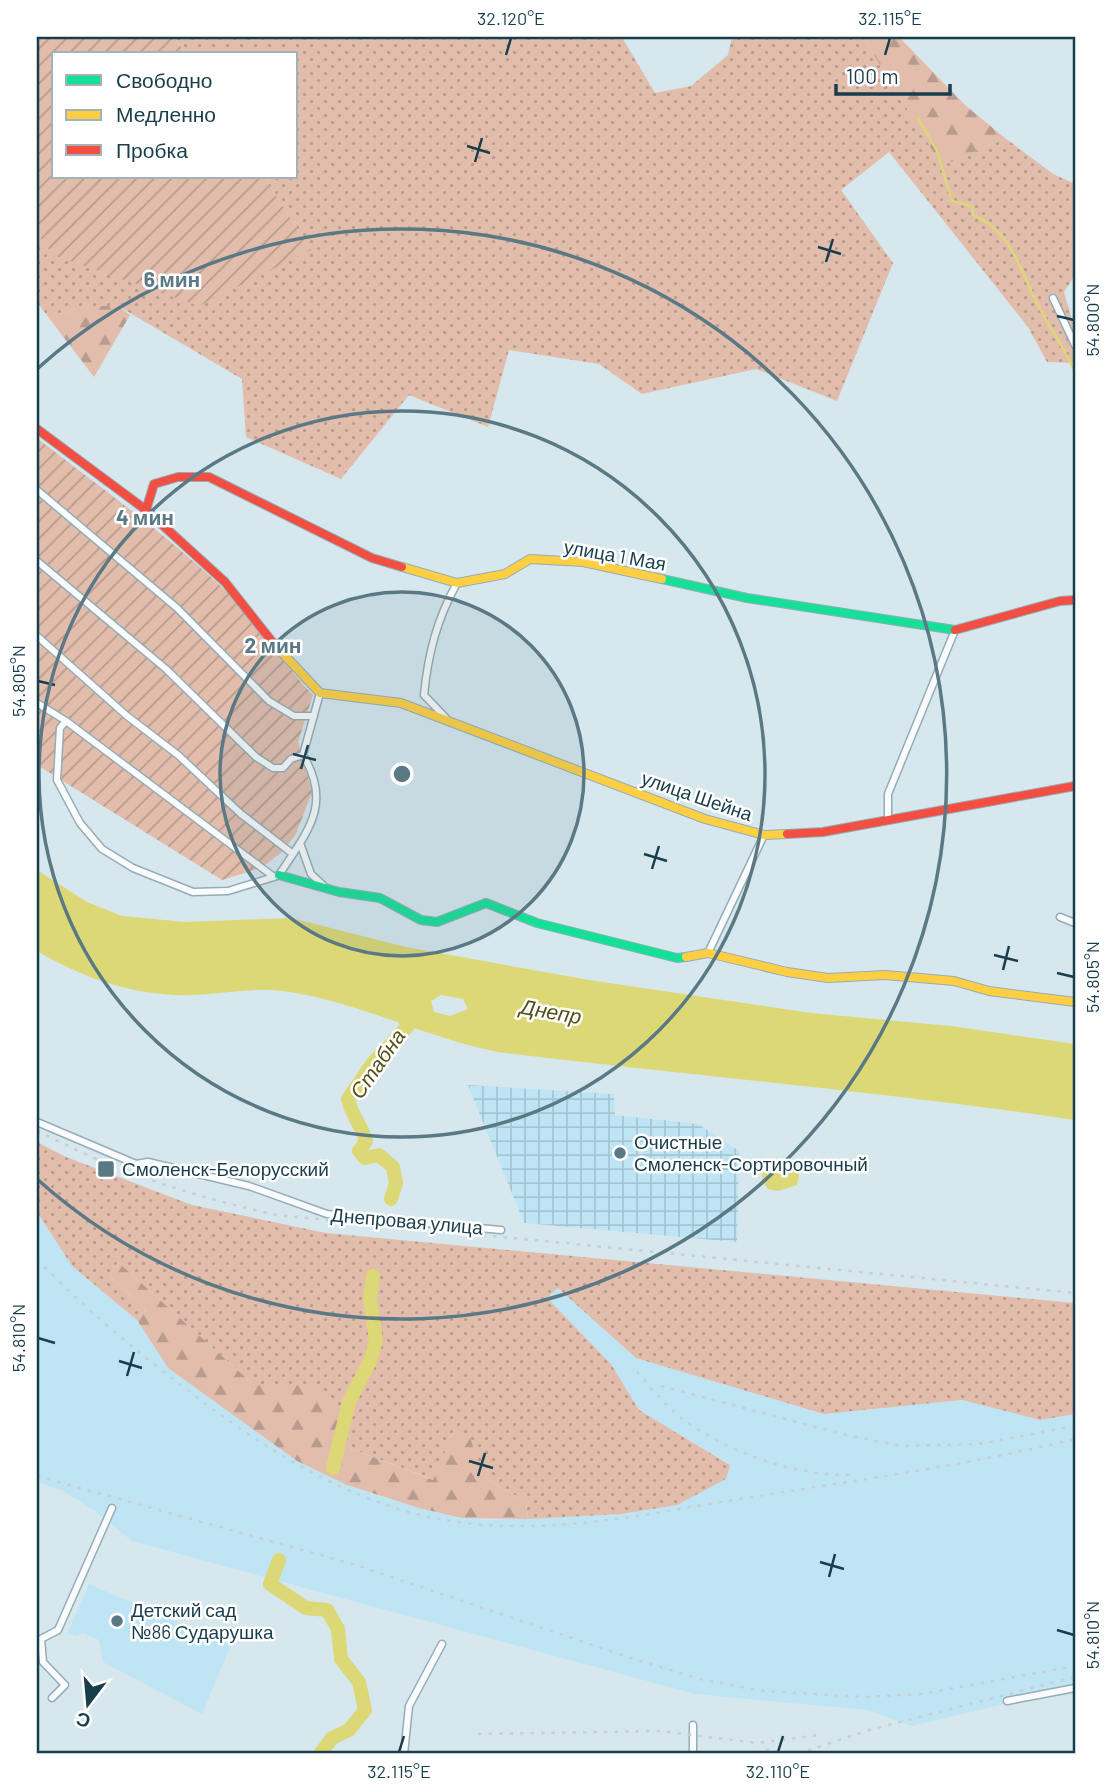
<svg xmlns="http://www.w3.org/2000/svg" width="1112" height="1791" font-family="Barlow,sans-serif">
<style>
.built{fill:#bfe5f5}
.industrial{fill:url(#industrial-grid)}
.grass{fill:url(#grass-dots)}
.forest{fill:url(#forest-firs)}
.garden{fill:url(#garden-furrows)}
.water{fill:#dcd876;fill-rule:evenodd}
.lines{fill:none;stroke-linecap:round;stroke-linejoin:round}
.stream{stroke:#dcd876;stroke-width:2.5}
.river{stroke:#dcd876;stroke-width:14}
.street-casing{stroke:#94adb6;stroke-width:9}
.fast-casing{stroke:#94adb6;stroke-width:10}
.slow-casing{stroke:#94adb6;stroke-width:10}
.jam-casing{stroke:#94adb6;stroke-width:10}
.street{stroke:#f9fbfc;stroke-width:6}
.fast{stroke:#16e098;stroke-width:8}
.slow{stroke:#ffcf43;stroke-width:8}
.jam{stroke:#f24e42;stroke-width:8}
.rail{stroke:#c8cfd2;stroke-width:2.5;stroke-dasharray:3.5 7;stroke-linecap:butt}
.ticks{fill:none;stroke:#193e4b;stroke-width:2.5}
.ring{fill:none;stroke:#5b7984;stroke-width:3.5}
.poi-dot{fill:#5b7984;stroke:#fff;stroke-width:2.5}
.labels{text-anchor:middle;stroke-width:5;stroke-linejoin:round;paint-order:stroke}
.street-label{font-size:19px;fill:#193e4b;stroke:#fff}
.poi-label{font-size:19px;fill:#193e4b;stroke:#fff;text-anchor:start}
.water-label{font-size:21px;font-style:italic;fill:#544f18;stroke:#fff}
.centre{fill:#5b7984;stroke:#fff;stroke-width:3.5}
.ring-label{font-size:21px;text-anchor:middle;font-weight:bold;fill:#5b7984;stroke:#fff;stroke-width:5;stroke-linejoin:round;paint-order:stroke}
.neatline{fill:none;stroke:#193e4b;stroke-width:2.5}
.ticks-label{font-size:18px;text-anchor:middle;fill:#193e4b}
</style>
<defs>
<pattern id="industrial-grid" width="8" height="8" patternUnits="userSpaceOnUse" patternTransform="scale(1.75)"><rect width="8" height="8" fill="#bfe5f5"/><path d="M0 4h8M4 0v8" fill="none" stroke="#a4c6d4"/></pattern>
<pattern id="grass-dots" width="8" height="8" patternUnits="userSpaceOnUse" patternTransform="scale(1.75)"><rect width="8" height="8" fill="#e3bdac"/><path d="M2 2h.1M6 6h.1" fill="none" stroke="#b79b8e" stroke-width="1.8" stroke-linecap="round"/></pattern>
<pattern id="forest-firs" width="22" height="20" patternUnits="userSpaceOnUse" patternTransform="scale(1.75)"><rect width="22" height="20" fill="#e3bdac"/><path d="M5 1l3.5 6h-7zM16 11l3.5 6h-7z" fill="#b79b8e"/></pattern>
<pattern id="garden-furrows" width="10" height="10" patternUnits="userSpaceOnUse" patternTransform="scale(1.75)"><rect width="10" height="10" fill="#e3bdac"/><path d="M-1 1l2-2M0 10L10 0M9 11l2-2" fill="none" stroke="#b79b8e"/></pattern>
</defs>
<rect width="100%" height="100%" fill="#d6e7ee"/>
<path class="built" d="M37,1212L72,1266L137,1320L168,1368L297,1461L347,1485L385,1498L461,1518L491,1520L621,1514L677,1505L730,1464L639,1410L611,1364L547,1298L558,1288L636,1358L824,1414L962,1400L1040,1420L1075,1414V1687L912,1726L868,1710L695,1694L132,1541L94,1510L61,1490L37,1482Z
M89,1584L231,1645L202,1714L103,1662L99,1640L83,1633L76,1636L67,1634Z"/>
<path class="industrial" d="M468,1085L614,1094L615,1115L698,1124L739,1151L737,1242L524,1223Z"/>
<path class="grass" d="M174,37H615L623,39L655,93L691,86L728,55L732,37H863L942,165L1005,138L1053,174L1075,184V275L1064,292L1075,330V363L1047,362L1028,327L889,152L841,190L893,263L837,401L756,369L642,394L599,364L509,350L488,427L409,395L341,479L246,437L242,379L118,306H87L49,318L37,302V233L54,255L311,250L264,177H296V54H186Z
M37,1142L66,1157L192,1205L326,1233L1075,1303V1414L1040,1420L962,1400L824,1414L636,1358L558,1288L547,1298L611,1364L639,1410L730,1465L726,1479L677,1505L621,1514L528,1519L526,1502L482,1476L453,1432L434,1480L339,1444L346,1418L308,1385H254L118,1262L110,1276L146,1310L137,1320L72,1266L37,1212Z"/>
<path class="forest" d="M863,37H899L965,105L1005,138L942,166Z
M87,306H118L130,315L94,377L49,318Z
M118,1262L254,1385L308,1384L346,1418L339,1444L433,1480L453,1432L470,1437L482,1476L526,1502L528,1519L462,1518L419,1508L347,1485L297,1461L168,1368L137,1320L146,1310L110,1276Z"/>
<path class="garden" d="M37,37H174L186,54H54V177H264L311,250L199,306L53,255L37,233Z
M37,438C102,489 172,538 231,596C261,626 283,664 313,695L298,742L312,792L296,834L282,852L261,868L222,880L37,765Z"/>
<path class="water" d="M37,870L87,902L122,916L185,922L291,918L406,947L589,980L811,1013L951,1026L1075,1044V1120C884,1091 690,1076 498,1052C426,1038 357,1001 283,991C253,987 223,994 193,995C137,997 85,979 37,951ZM441,995L463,999L468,1009L450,1016L434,1012L431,1001Z
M773,1162H788L800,1171L797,1185L778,1191L768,1189L762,1180L763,1168Z"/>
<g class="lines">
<path class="stream" d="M918,118L937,151L952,201L972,206L973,215C1013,231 1021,274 1040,309C1051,329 1064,348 1074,370L1075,382"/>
<path class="river" d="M391,1199L396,1183L393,1167L379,1155L365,1158L359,1151L366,1141C362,1126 351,1115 348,1099L373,1063L407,1027L403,1010
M333,1468L349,1402L370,1361L376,1340L370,1298L373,1276
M279,1560L270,1584L306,1608L327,1610L338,1629L341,1659L359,1682L365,1710L349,1730L332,1738L320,1754"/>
<defs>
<path id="street" d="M1053,298L1075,345
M37,490L177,608L269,701L294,716H314
M37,561L166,669L256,757L273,768H283L291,759L303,755
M37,636L127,716L178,755L241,814L293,854
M37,703L66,721
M446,718L424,695C428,654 437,619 457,583
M888,820V794L955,630
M300,843L311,874L324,886
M274,877L66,721L60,728L57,780L80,823L102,849L133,868L193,892L228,891L274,877L279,875C307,832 333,805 303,755L320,693
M1060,917L1075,923
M708,953L764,835
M37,1122L136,1164L148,1162L249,1186L327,1214L501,1230
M41,1639L58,1630L112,1508
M41,1639L43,1662L65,1685L52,1698
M1007,1701L1075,1688
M693,1725V1754
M404,1754L409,1706L442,1644"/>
<path id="fast" d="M662,579L747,598L955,630
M279,875L339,892L380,898L421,920L437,922L486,903L537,923L677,958L686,957"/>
<path id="slow" d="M402,567L457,583L505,574L530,559L583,562L662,579
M274,644L320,693L401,703L705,819L764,835L787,834
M686,957L708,953L787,972L828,978L885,975L954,981L989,991L1075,1002"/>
<path id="jam" d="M37,429L146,510L225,582L274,644
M146,510L154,484L178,477H209L372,558L402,567
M955,630L1060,601L1075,600
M787,834L823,832L1075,786"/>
</defs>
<use href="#street" class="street-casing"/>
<use href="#fast" class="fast-casing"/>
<use href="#slow" class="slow-casing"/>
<use href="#jam" class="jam-casing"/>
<use href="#street" class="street"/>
<use href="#fast" class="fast"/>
<use href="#slow" class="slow"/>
<use href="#jam" class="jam"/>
<path class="rail" d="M37,1130C112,1171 194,1197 277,1215L1075,1293
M37,1259C79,1303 125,1342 173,1379C266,1451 366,1518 487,1525C577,1531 663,1511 751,1497C860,1480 968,1465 1075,1439
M637,1371C652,1389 666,1407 685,1421C731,1454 797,1476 853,1475
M661,1386L846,1435L901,1446L978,1444L1075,1426
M37,1476L356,1565L640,1661L703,1680L764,1691L864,1697L921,1694L1075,1666
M478,1734L660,1731L757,1743L819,1735
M745,1754L771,1749
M798,1754L869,1730L1075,1677"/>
</g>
<path class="ticks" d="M506,55L511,38M885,55L890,38M467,146L490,153M475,162L482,138M818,247L841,254M826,262L833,239M1057,316L1074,320M38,681L55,685M293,754L316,760M301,769L308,745M644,854L667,861M652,869L659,846M994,955L1018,961M1003,970L1009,946M1057,973L1074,977M38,1338L55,1343M119,1361L142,1368M127,1376L134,1352M469,1461L493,1468M478,1476L485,1453M820,1562L844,1569M829,1577L835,1554M1057,1630L1074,1635M399,1752L404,1736M778,1752L783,1736"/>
<circle cx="402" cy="774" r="182" fill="#5b7984" fill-opacity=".12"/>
<g class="ring">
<circle cx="402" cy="774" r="182"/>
<circle cx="402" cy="774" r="363"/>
<path d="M37 369A545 545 0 1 1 37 1179"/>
</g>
<g class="poi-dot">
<circle cx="620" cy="1153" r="7"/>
<rect x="97" y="1160" width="18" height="18" rx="3.5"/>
<circle cx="117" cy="1621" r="7"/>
</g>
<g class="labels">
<g class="street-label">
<text transform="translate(615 555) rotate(10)" y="7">улица 1 Мая</text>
<text transform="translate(697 796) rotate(19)" y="7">улица Шейна</text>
<text transform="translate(407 1221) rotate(5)" y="7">Днепровая улица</text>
</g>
<g class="poi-label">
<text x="634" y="1149">Очистные<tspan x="634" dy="22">Смоленск-Сортировочный</tspan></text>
<text x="122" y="1176">Смоленск-Белорусский</text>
<text x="131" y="1617">Детский сад<tspan x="131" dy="22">№86 Сударушка</tspan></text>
</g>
<g class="water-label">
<text transform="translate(551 1012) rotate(10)" y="7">Днепр</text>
<text transform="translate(378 1064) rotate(-55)" y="7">Стабна</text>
</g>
</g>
<circle cx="402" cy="774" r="10" class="centre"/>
<g class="ring-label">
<text x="172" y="287">6 мин</text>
<text x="145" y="525">4 мин</text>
<text x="273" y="653">2 мин</text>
</g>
<rect width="1112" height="1791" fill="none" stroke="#ffffff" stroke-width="77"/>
<rect x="52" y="52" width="245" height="126" fill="#ffffff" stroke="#a3b2b7" stroke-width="2"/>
<rect x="66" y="75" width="35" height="10" fill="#16e098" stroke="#a3b2b7" stroke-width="2"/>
<text x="116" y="88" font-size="21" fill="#193e4b">Свободно</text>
<rect x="66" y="110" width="35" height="10" fill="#ffcf43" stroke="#a3b2b7" stroke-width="2"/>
<text x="116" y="122" font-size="21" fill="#193e4b">Медленно</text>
<rect x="66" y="145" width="35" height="10" fill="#f24e42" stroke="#a3b2b7" stroke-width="2"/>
<text x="116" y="158" font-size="21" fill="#193e4b">Пробка</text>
<g transform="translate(88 1704) rotate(196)" stroke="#ffffff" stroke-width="5" paint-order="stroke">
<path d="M0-5L12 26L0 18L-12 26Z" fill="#193e4b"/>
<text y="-10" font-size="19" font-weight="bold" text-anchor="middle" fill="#193e4b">С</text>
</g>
<path d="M836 84v10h114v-10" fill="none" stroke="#193e4b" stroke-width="3.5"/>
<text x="846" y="84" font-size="21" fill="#193e4b" stroke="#ffffff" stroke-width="5" paint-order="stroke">100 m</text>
<rect x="38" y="38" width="1036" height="1714" class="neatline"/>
<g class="ticks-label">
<text x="511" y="25">32.120°E</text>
<text x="890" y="25">32.115°E</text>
<text transform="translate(1093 320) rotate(-90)" y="6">54.800°N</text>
<text transform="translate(19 681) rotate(-90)" y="6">54.805°N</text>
<text transform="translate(1093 977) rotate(-90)" y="6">54.805°N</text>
<text transform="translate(19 1338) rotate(-90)" y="6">54.810°N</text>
<text transform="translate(1093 1635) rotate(-90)" y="6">54.810°N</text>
<text x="399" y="1778">32.115°E</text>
<text x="778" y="1778">32.110°E</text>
</g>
</svg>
